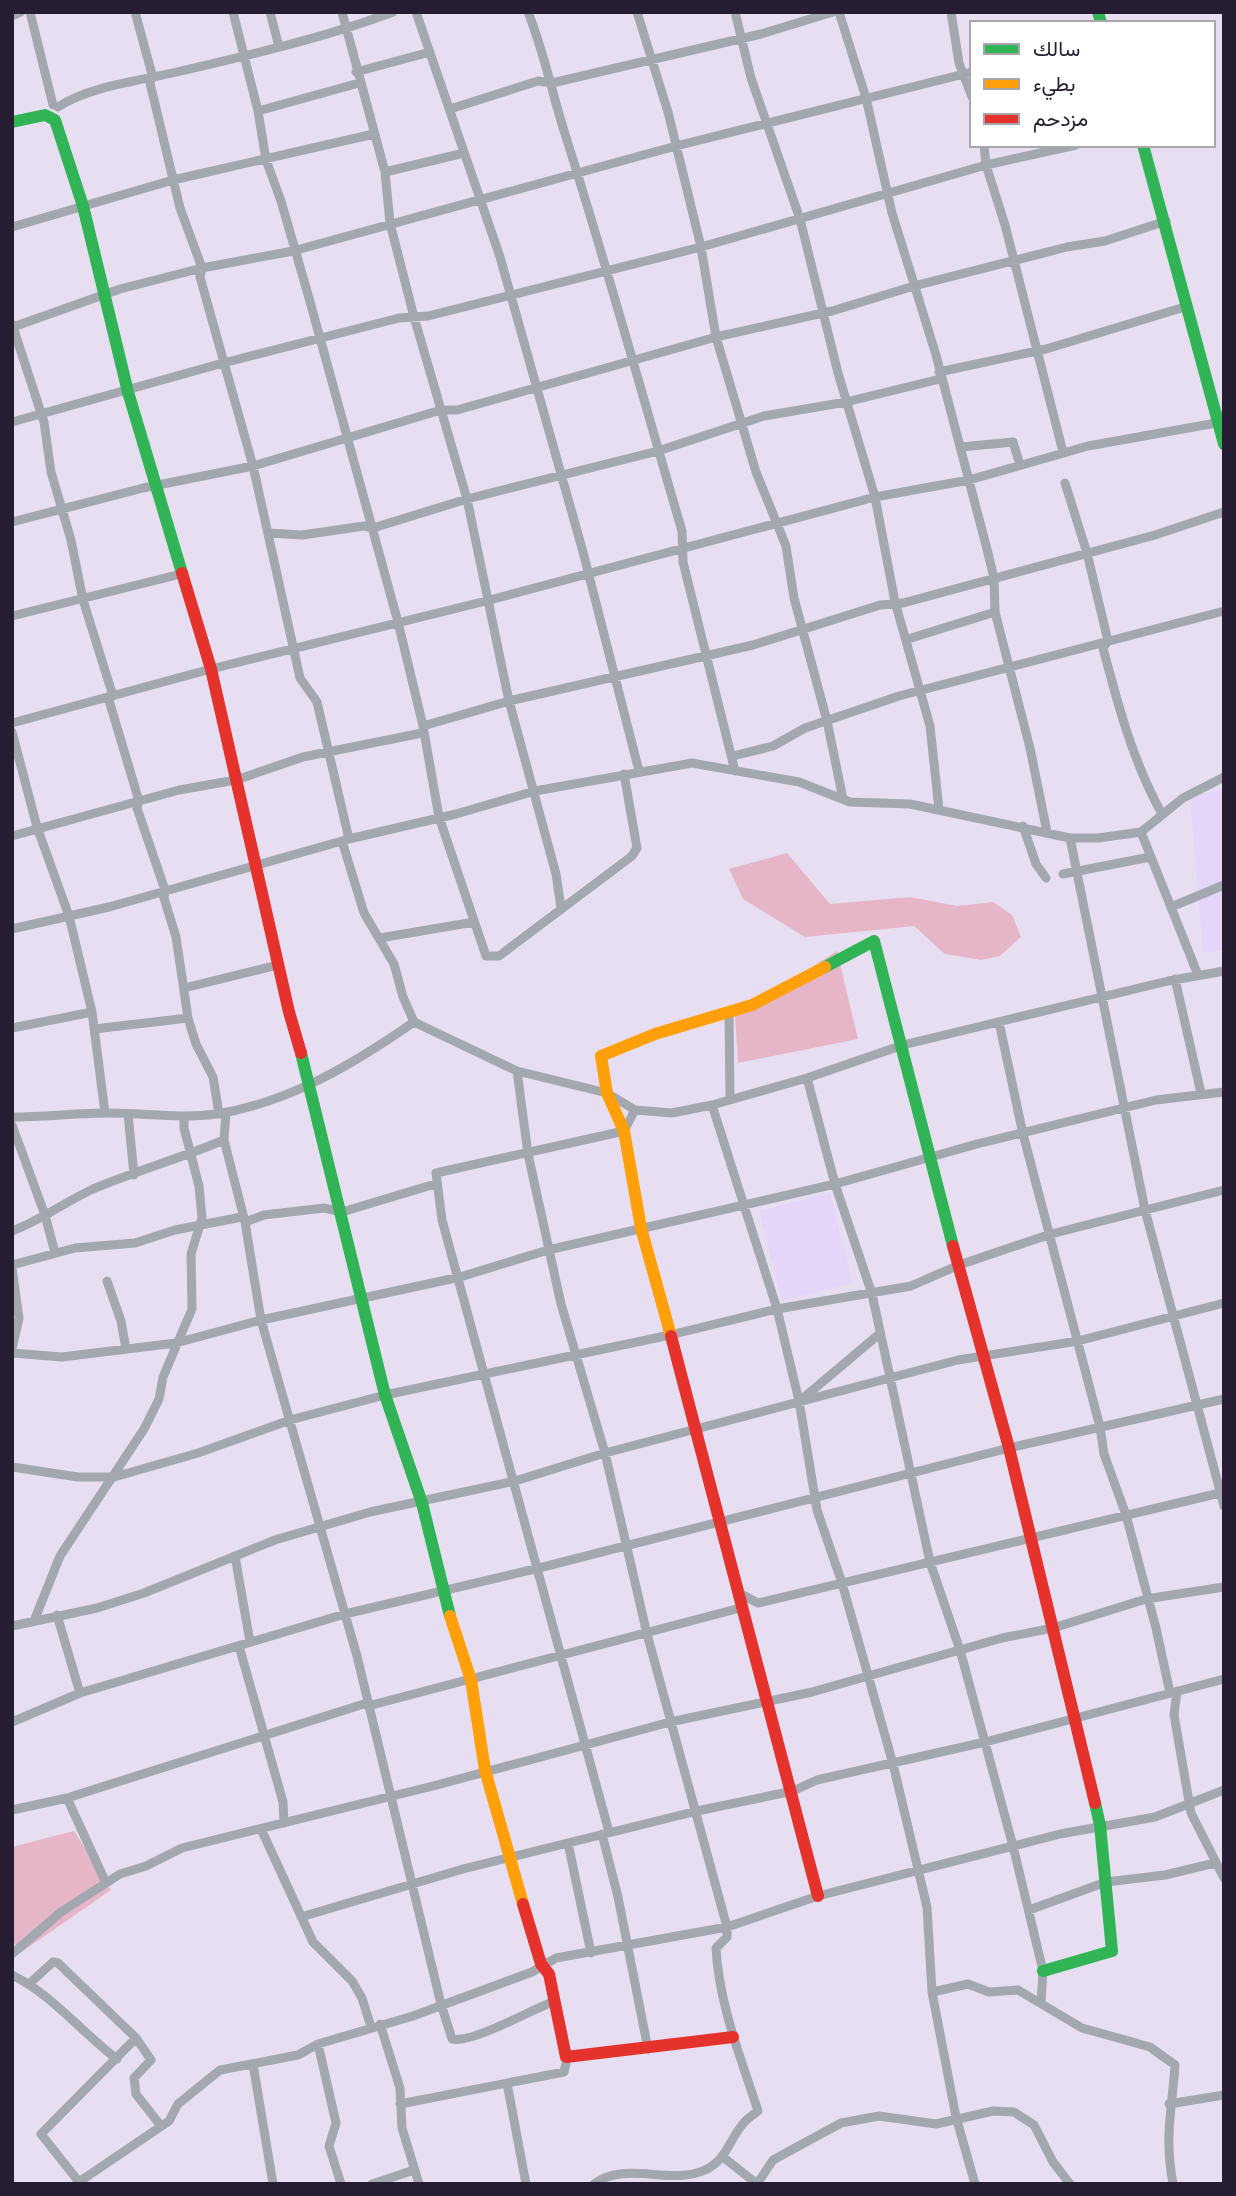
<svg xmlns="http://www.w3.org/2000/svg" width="1236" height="2196" font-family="Spectral,Vazirmatn,serif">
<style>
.built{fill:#e5d5f9}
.green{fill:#e6b6c8}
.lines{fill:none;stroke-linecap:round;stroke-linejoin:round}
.street{stroke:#a3a8b0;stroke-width:9}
.fast{stroke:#30b455;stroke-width:12}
.slow{stroke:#ff9f0a;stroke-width:12}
.jam{stroke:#e5322d;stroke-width:12}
</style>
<rect width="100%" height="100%" fill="#e7dff1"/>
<path class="built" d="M1224,788V950L1203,953L1190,798Z
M830,1193L853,1283L782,1301L759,1211Z"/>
<path class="green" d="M787,853L830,904L910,897L957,906L993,902L1012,915L1021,937L1000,956L981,960L945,954L914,926L805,937L743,899L729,869Z
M837,951L858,1039L738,1063L735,1016Z
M74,1831L111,1890L23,1951L12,1941V1847Z"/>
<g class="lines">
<path class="street" d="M30,12L53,105
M135,12L153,78
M233,12L258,111L266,160L281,201L309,298L398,622L423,726L439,817L486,956H499L632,856L637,848L624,774
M270,12L279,47
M342,12L385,172L390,223L414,317L467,499L509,701L556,874L561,908
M416,12L500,257L583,552L639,771
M528,12C544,52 552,93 565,134C607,266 643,398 682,531L683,562L735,771
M637,12L668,112L701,247L716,337L756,472L786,546L794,598L827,721L843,799
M735,12L751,78L800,219L838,373L875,497L895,602L930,726L939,809
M839,12L866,98L892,213L936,355L988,553L994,578L995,612L1030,748L1047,832
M951,12L959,63L972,97
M12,16L21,12
M356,72L430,52
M149,79L180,208L202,268L200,277L253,466L300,678L317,702L349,839
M58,107C89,86 145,80 181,71C253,54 324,38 393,12
M450,109L538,81L552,83L761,34L833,12
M258,111L359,83
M984,145L986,165L1005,225L1063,452
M385,172L464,153
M12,227L173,180L374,134
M12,324L44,422L51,472L71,540L83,600L113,696
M13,327L120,289L202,268L293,251L676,146L972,72
M939,372L1046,349L1188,306
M12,422L223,363L399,318L428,316L701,247L986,165L1076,145
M961,447L1013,442L1020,465
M1065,483L1087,553L1108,641L1103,648C1118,705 1133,762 1162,814
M12,522L143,488L253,466L441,410H457L716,337L832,311L914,286L1067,247L1105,241L1166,221
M269,533L302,535L364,526L373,528L467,499L658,451L764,416L846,402L940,379
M12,616L181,574
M908,639L995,612
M108,697L139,801L137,808L165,890L164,898L176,937L188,1018L196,1044L213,1077L219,1114
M12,723L211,669L490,600L875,497L969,480L1088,446L1216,423
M423,726L509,701L753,645L880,605L903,603L1155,535L1224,512
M12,732L37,827L69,916L92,1012L105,1113
M733,756L773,746L805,728L899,696L1224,611
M1023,826L1036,864L1046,878
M1141,832L1198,975
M12,836L179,790L236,780L303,757L422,733
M1070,838L1145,1210L1224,1506
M342,841L364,913L394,964L403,997L414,1022L517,1071L607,1093L635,1110L672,1113L712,1105L807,1078L903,1045L1168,981L1224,971
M1063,874L1150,857
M1171,907L1224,885
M12,929L109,907L349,839L456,814L535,791L692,763L799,782L850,802L910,804L1070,838H1098L1141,832L1183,798L1224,777
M380,938L474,922
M1175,979L1201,1093
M184,988L278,965
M729,1013L730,1100
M999,1022L1023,1134L1100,1427L1104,1454L1126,1515L1156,1628L1170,1693
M12,1028L92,1012
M94,1029L188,1018
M517,1071L528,1154L561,1304L605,1453L647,1634L727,1927V1937L716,1948C719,2005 741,2058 758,2111C753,2115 746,2119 742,2125C729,2141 726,2160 705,2170C671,2186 625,2160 594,2184
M807,1078L835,1184L872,1294L930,1562L960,1650L1013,1846L1043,1971L1041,2002
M712,1105L777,1309L799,1401L817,1510L842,1583L893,1764L927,1907L932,1992L956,2117L975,2184
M128,1114L134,1175
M12,1117C45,1117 77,1113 109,1113C145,1113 180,1119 216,1114C289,1103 355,1063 414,1022
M12,1125L45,1215L55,1253
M224,1140L245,1222L261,1320L357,1656L441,2004L452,2039C472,2044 532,2009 555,2001
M245,1222L264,1215L324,1208L342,1212L435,1184
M12,1231C41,1220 65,1202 93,1189C136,1171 181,1158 224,1140L226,1112
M12,1265L75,1248L135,1243L175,1230L242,1217
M12,1268L19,1318L12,1349
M107,1281L121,1321L126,1349
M12,1353L62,1357L176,1343L261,1320L460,1277L548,1250L835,1184L977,1144L1156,1100L1224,1092
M801,1400L878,1335
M12,1467L78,1477H114L198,1453L290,1420L385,1395L670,1335L777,1309L911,1286L959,1265L1051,1234L1224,1190
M235,1556L250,1642
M739,1593L758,1603L1224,1492
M57,1615L80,1693
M34,1621L60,1556L144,1429L159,1399L163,1377L192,1309L191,1254L202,1218L199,1186L184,1128V1118
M12,1626L97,1608L144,1593L275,1540L370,1512L515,1481L605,1453L958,1360L1078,1341L1224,1303
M239,1646L283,1802L284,1823
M1177,1691L1174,1715L1191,1813L1224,1878
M368,1706L740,1608
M12,1722L80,1693L345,1614L539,1568L1009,1448L1224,1399
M67,1798L106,1883
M12,1810L67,1798L367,1703
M261,1829L313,1942L352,1981L362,1998L371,2027
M609,1832L442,1220L436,1173L624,1131L635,1110
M602,1834L618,1897L648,2049
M568,1843L591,1953
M1029,1910L1106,1882L1165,1875L1215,1863
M301,1917L463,1869L697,1811L793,1791L817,1780L985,1742L1224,1679
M12,1954L61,1912L120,1874L146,1866L182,1848L437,1785L670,1722L812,1692L1002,1638L1053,1628L1146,1599L1224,1587
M12,1975C53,1995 81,2032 117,2059
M29,1984L53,1962L58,1963L136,2038L151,2060L134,2078L136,2094L161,2126
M932,1992L968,1984L989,1992L1018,1990L1082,2028L1150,2047L1175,2065C1172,2111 1164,2136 1173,2184
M380,2024L400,2088L402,2128L419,2184
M318,2044L336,2123L329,2146L341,2184
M253,2064L273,2184
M507,2083L526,2184
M400,2104L564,2072L567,2058
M1169,2104L1224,2095
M723,2157L757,2184
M79,2182L41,2134L136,2038
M76,2184L169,2121L178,2104L220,2070L298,2055L318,2044L413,2016L532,1972L556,1958L727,1927L818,1896L1060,1834L1155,1817L1224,1790
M372,2184L414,2170
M757,2184L773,2160L841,2123L879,2116L936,2124L993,2111L1014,2112L1034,2125L1053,2162L1070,2184"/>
<path class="fast" d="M1098,12L1101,23
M12,122L45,115L55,120L83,206L128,392L182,573
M1143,145L1224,444
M825,967L874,941L953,1246
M301,1053L385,1395L422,1503L450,1616
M1043,1971L1112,1951L1100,1825L1095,1803"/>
<path class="slow" d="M671,1336L641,1228L624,1131L607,1093L601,1056L655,1034L752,1005L825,967
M450,1616L471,1680L485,1770L523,1904"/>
<path class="jam" d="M182,573L211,669L289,1012L301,1053
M953,1246L1009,1448L1095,1803
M671,1336L818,1896
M523,1904L541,1964L549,1974L566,2057L733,2037"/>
</g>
<rect width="1236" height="2196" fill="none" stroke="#271d32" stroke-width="28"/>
<rect x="970" y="21" width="245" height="126" fill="#ffffff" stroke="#a9a5ad" stroke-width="2"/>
<rect x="984" y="44" width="35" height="10" fill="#30b455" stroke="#a9a5ad" stroke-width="2"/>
<text x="1033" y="56" font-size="21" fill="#271d32">سالك</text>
<rect x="984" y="79" width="35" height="10" fill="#ff9f0a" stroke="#a9a5ad" stroke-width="2"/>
<text x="1033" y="91" font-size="21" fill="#271d32">بطيء</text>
<rect x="984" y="114" width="35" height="10" fill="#e5322d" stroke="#a9a5ad" stroke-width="2"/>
<text x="1033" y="126" font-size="21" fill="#271d32">مزدحم</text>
</svg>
